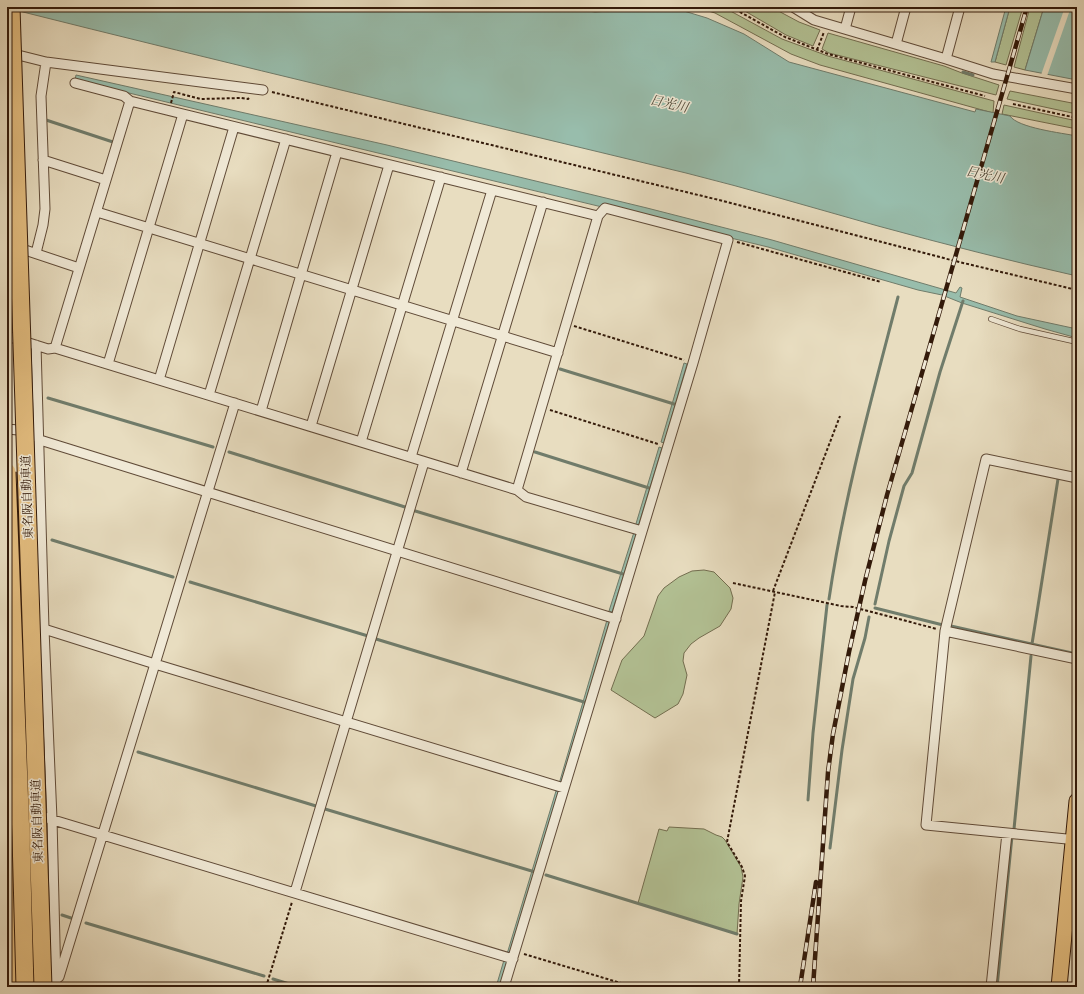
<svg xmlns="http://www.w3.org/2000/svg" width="1084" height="994" font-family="Alegreya,'Noto Serif JP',serif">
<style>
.green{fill:#b3c295;stroke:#736e50}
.water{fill:#98bdac;stroke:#707c6b}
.pier{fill:#e8ddc0}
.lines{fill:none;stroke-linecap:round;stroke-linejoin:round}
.stream{stroke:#707c6b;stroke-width:3}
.lane-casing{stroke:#604b38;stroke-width:6}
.street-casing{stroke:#604b38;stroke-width:11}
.primary-casing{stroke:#331a0a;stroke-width:17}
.path{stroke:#331a0a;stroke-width:2;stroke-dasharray:3 2;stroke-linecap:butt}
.lane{stroke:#f0e9d6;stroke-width:4.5}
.street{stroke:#f0e9d6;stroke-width:9}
.primary{stroke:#e4be80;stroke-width:15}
.rail-casing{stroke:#331a0a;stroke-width:4.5}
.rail{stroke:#f0e9d6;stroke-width:3;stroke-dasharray:9;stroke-linecap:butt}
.highway-bridge-casing{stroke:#331a0a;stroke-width:19;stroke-linecap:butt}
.highway-bridge{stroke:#e4be80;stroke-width:17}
.labels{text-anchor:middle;stroke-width:3;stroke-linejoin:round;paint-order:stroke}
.street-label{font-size:12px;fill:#331a0a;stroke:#f0e9d6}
.water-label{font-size:13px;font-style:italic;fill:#514b3b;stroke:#f0e9d6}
</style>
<rect width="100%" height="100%" fill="#e8ddc0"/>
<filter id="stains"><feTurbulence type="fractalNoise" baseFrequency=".005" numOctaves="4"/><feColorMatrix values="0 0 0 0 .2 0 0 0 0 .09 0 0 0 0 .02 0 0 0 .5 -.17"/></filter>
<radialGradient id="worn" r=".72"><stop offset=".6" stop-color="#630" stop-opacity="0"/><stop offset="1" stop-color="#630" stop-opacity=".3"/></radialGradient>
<path class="green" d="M695,7H723L782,39L828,56L994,101L993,113L820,65L791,54L715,13Z
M738,7H771L799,22L820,30L813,46L786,35Z
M1010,7H1023L1006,65L995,62Z
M1030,7H1044L1025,70L1014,67Z
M828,33L944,66L962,73L999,85L996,95L829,53L822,49Z
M1010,91L1077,104V114L1007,99Z
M1004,105L1077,121V129L1002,114Z
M704,570L714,572L730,588L733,598L731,609L720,626L699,638L691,644L684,653L683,661L687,675L683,694L678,704L655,718L611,690L622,660L644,636L658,596L664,588L679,577L692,571Z
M669,827L704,829L716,835L722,837L725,840L741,867L743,877L739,904L737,934L638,903L659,829L667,831Z"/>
<path class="water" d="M7,7H561L595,12L648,8H674L707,18L744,34L789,62L975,112L976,109L1010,116C1018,128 1062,133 1077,136V276C1010,261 944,244 878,226C814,208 750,189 686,173C459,118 233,65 7,8Z
M1006,7H1010L995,62H991Z
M1044,7H1077V80L1025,70Z
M76,75L387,145L647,208L772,240L956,293L960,287L962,288L960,297L1017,316L1077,329V338L1045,329L962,303L942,295L918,290L768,247L75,80Z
M684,363L687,364L664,443L661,442Z
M659,447L662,448L638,527H635Z
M634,532L637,533L612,612L609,611Z
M607,620H610L561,784H559Z
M556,791H559L510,955L507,954Z
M504,960L508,961L500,987H496Z"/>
<path class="pier" d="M1065,7H1071L1047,76L1041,75Z"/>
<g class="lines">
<path class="stream" d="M963,72L973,75
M43,119L116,143
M560,369L674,404
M48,398L213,447
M229,452L405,507
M535,452L649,488
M412,510L623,574
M52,540L173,577
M190,582L368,636
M829,599C844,497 872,397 898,297
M875,604L889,541L904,486L912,473L940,372L963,301
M875,608L943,625
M951,626L1072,653
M376,639L584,702
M1032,644L1058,479
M138,752L316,806
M808,800L813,733L827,605
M325,809L535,872
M1014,829L1031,656
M830,848L842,750L853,679L865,638L869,617
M546,875L737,934
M62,915L71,918
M86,923L264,976
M273,979L299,987
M997,987L1012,836"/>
<defs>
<path id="lane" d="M991,319L1020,329L1073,341L1077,344"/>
<path id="street" d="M793,7L814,20L946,59L960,7
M845,29L851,7
M896,44L906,7
M10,53L46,62L263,90
M946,59L993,74L1077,89
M75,83L124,96L130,101L598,216L517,490L55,348L130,101
M43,160L106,180
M97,212L558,353
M7,244L79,268
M36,253L43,225L45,209L41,96L46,62
M7,336L48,349L55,348
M36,345L44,629L52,819L56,985
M108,364L183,114
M159,380L234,127
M209,395L286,139
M261,411L337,152
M311,426L389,165
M7,429L29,431L40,440L616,619
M361,442L441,177
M411,457L492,190
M461,473L543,202
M1077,478L986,459L945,631L926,825L1077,840
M517,490L526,497L642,531
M44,629L155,664L564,788
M945,631L1077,659
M7,806L513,959
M295,892L424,462
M59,977L235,403
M504,987L693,363L728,240L605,208L598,216
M991,987L1007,833"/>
<path id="primary" d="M12,814L16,987
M1059,987L1077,801"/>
</defs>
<use href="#lane" class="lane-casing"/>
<use href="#street" class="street-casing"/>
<use href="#primary" class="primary-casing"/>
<path class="path" d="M731,7L785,37L828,54L985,96
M817,50L824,32
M272,92L719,200L955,261L1077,290
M171,103L174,92L201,99L241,98L248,99L249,98
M1013,104L1077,118
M737,242L881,282
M574,326L684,360
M550,410L658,444
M733,583L841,606L853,607L937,629
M773,591L840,416
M524,954L634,987
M266,987L292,902
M739,987L741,901L745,876L742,867L727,842L775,592"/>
<use href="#lane" class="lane"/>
<use href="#street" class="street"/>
<use href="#primary" class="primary"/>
<defs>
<path id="rail" d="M800,987L816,882
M813,987L828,772L833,734L849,652L865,581L887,495L1027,7"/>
</defs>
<use href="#rail" class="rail-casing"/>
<use href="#rail" class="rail"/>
<defs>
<path id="highway-bridge" d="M11,7C22,334 32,660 43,987
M7,472L21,837L25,987"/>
</defs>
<use href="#highway-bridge" class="highway-bridge-casing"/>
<use href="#highway-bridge" class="highway-bridge"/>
</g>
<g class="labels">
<g class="street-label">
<text transform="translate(27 497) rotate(-92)" y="4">東名阪自動車道</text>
<text transform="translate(37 821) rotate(-92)" y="4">東名阪自動車道</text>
</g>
<g class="water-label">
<text transform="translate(669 103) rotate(13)" y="5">日光川</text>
<text transform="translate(985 174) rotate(12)" y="5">日光川</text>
</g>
</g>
<rect width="1084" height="994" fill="none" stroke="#e8ddc0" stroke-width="24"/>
<rect x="8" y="8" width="1068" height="978" fill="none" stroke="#331a0a" stroke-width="2"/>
<rect x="12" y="12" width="1060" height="970" fill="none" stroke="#331a0a"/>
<rect width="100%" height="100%" filter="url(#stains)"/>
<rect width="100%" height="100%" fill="url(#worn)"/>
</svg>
